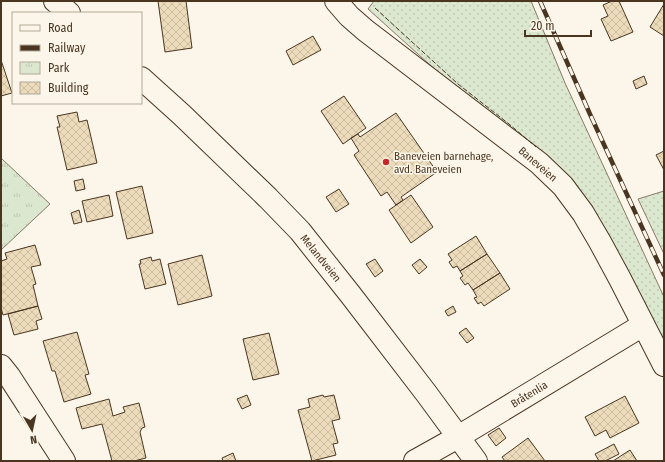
<svg xmlns="http://www.w3.org/2000/svg" width="665" height="462" font-family="'Fira Sans Condensed',sans-serif">
<style>
.grass{fill:url(#grass-dots);stroke:#887966}
.park{fill:url(#park-tufts);stroke:#887966}
.building{fill:url(#building-cross-hatch);stroke:#4a3520}
.lines{fill:none;stroke-linecap:round;stroke-linejoin:round}
.minor-casing{stroke:#4a3520;stroke-width:24}
.minor{stroke:#fbf6e9;stroke-width:22}
.rail-casing{stroke:#4a3520;stroke-width:4.5}
.rail{stroke:#fbf6e9;stroke-width:3;stroke-dasharray:9;stroke-linecap:butt}
.fence{stroke:#4a3520;stroke-width:1;stroke-dasharray:5 2;stroke-linecap:butt}
.poi-dot{fill:#c62828;stroke:#fbf6e9;stroke-width:1.5}
.labels{text-anchor:middle;stroke-width:3;stroke-linejoin:round;paint-order:stroke}
.poi-label{font-size:11px;fill:#4a3520;stroke:#fbf6e9;text-anchor:start}
.street-label{font-size:11px;fill:#4a3520;stroke:#fbf6e9}
</style>
<defs>
<pattern id="grass-dots" width="8" height="8" patternUnits="userSpaceOnUse"><rect width="8" height="8" fill="#dce7d0"/><path d="M2 2h.1M6 6h.1" fill="none" stroke="#bec7b2" stroke-width="1.8" stroke-linecap="round"/></pattern>
<pattern id="park-tufts" width="24" height="20" patternUnits="userSpaceOnUse"><rect width="24" height="20" fill="#dce7d0"/><path d="M3 7l-1-3M5 7V3M7 7l1-3M15 17l-1-3M17 17v-4M19 17l1-3" fill="none" stroke="#bec7b2"/></pattern>
<pattern id="building-cross-hatch" width="8" height="8" patternUnits="userSpaceOnUse"><rect width="8" height="8" fill="#ecdcbc"/><path d="M0 0l8 8M0 8l8-8" fill="none" stroke="#ccbda1"/></pattern>
</defs>
<rect width="100%" height="100%" fill="#fbf6e9"/>
<path class="grass" d="M374,1H531L565,83L664,297V359L539,163L368,9Z
M664,191V254L638,199Z"/>
<path class="park" d="M1,158L50,204L1,250Z"/>
<path class="building" d="M158,1H186L192,48L165,52Z
M612,1H619L633,32L611,41L601,19L608,16L603,5Z
M664,4V36L650,27Z
M313,36L321,50L293,65L286,51Z
M1,60L12,93L1,96Z
M644,76L647,84L636,89L633,81Z
M344,96L366,128L343,144L321,111Z
M77,112L79,122L87,120L97,163L67,170L57,127H60L57,116Z
M396,113L437,172L401,197L403,200L396,205L387,192L381,196L354,155L359,151L351,138L358,134L360,137Z
M664,151V170L656,155Z
M83,179L85,189L76,191L74,181Z
M142,186L153,233L127,239L116,192Z
M339,189L349,204L336,212L326,197Z
M109,195L113,216L87,222L82,201Z
M411,195L433,227L411,243L389,210Z
M79,210L82,222L74,224L71,213Z
M476,236L487,254L460,271L457,266L453,268L449,262L452,260L448,254Z
M35,245L41,265L31,267L36,284L33,285L38,306L3,315L1,308V261L7,259L5,253Z
M487,254L500,273L473,290L468,283L465,285L460,278L463,276L460,271Z
M202,255L212,296L178,305L168,264Z
M151,257L152,261L160,259L166,284L145,289L139,264H141L140,260Z
M375,259L383,271L375,277L366,264Z
M420,259L427,267L419,274L412,265Z
M500,273L510,289L484,306L481,302L478,304L474,298L477,297L473,290Z
M38,306L42,319L36,321L38,329L14,335L8,314Z
M453,306L456,312L448,316L445,311Z
M466,328L474,338L467,343L459,333Z
M77,332L89,374L85,375L91,394L64,402L55,371H52L43,341Z
M269,333L279,374L253,380L243,339Z
M247,395L251,405L242,409L237,399Z
M323,395L324,397L334,395L340,419L332,421L338,443L333,444L336,455L312,461L298,410L310,407L308,399Z
M625,396L639,423L610,438L606,430L595,436L585,417Z
M109,399L113,416L125,412L123,407L139,403L145,427L142,428L140,432L146,458L134,461H112L102,424L82,429L76,408Z
M499,428L506,438L496,446L488,435Z
M528,438L545,461H505L502,457Z
M614,444L619,454L605,461H599L595,454Z
M630,450L637,461H613Z
M233,453L236,461H223L222,458Z"/>
<g class="lines">
<defs>
<path id="minor" d="M55,1L69,13
M336,1L349,16L365,30L539,163L563,186L583,213L600,242L620,279L664,365
M141,78L182,115L268,198L300,231L350,294L426,393L476,461
M1,366L9,376L64,461
M415,461L458,437L643,325"/>
</defs>
<use href="#minor" class="minor-casing"/>
<use href="#minor" class="minor"/>
<defs>
<path id="rail" d="M540,1L589,112L664,275"/>
</defs>
<use href="#rail" class="rail-casing"/>
<use href="#rail" class="rail"/>
<path class="fence" d="M375,8L458,84L509,124L536,147"/>
</g>
<circle class="poi-dot" cx="386" cy="162" r="4"/>
<g class="labels">
<g class="poi-label">
<text x="394" y="160">Baneveien barnehage,<tspan x="394" dy="13">avd. Baneveien</tspan></text>
</g>
<g class="street-label">
<text transform="translate(538 164) rotate(41)" y="4">Baneveien</text>
<text transform="translate(321 258) rotate(51)" y="4">Melandveien</text>
<text transform="translate(529 394) rotate(-31)" y="4">Bråtenlia</text>
</g>
</g>
<rect width="665" height="462" fill="none" stroke="#4a3520" stroke-width="4"/>
<rect x="12" y="12" width="130" height="92" fill="#fbf6e9" stroke="#b4a999"/>
<rect x="20" y="25" width="20" height="6" fill="#fbf6e9" stroke="#b4a999"/>
<text x="48" y="32" font-size="12" fill="#4a3520">Road</text>
<rect x="20" y="45" width="20" height="6" fill="#4a3520" stroke="#b4a999"/>
<text x="48" y="52" font-size="12" fill="#4a3520">Railway</text>
<rect x="20" y="62" width="20" height="12" fill="url(#park-tufts)" stroke="#b4a999"/>
<text x="48" y="72" font-size="12" fill="#4a3520">Park</text>
<rect x="20" y="82" width="20" height="12" fill="url(#building-cross-hatch)" stroke="#b4a999"/>
<text x="48" y="92" font-size="12" fill="#4a3520">Building</text>
<g transform="translate(32 430) rotate(171)" stroke="#fbf6e9" stroke-width="3" paint-order="stroke">
<path d="M0-3L7 15L0 10L-7 15Z" fill="#4a3520"/>
<text y="-6" font-size="11" font-weight="bold" text-anchor="middle" fill="#4a3520">N</text>
</g>
<path d="M525 30v6h66v-6" fill="none" stroke="#4a3520" stroke-width="2"/>
<text x="531" y="30" font-size="12" fill="#4a3520" stroke="#fbf6e9" stroke-width="3" paint-order="stroke">20 m</text>
</svg>
